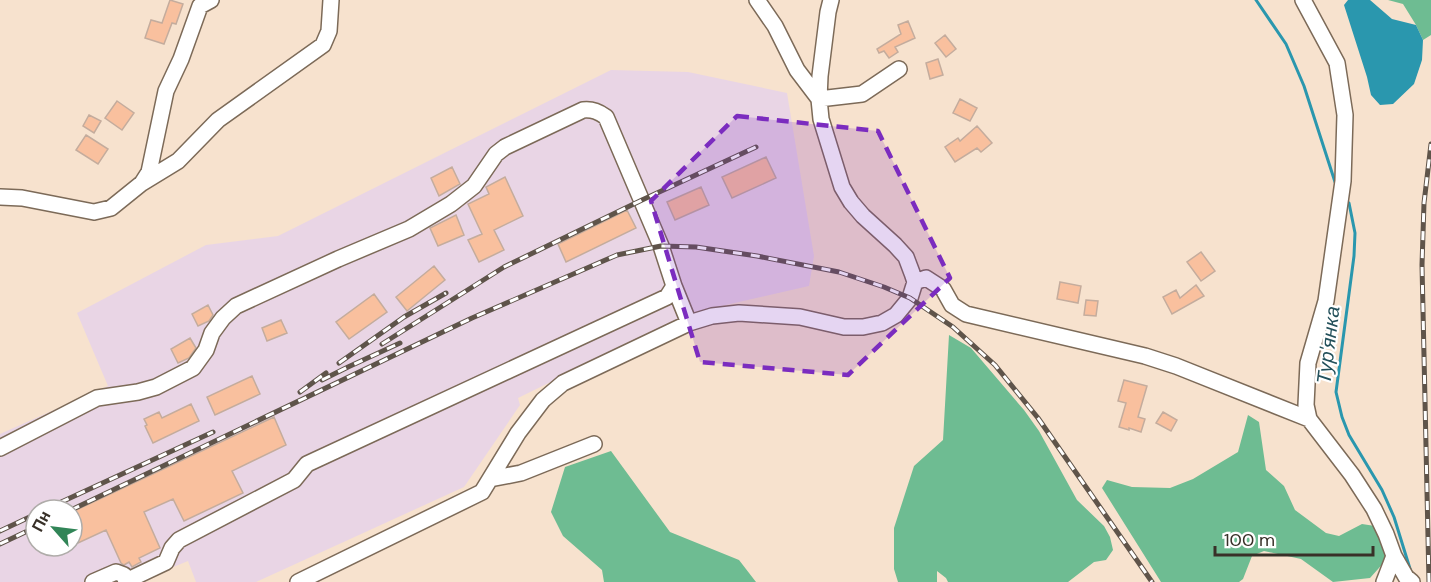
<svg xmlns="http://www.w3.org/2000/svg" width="1431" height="582" font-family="'DM Sans',sans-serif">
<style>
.industrial{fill:#e9d5e5;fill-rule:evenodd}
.forest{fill:#6ebc92}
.water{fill:#2a97ae}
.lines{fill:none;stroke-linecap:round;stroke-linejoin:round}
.stream{stroke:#2a97ae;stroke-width:3}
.building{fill:#f9c09e;stroke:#c4ac9d;stroke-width:1.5}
.minor-casing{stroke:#7c6a58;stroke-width:18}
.minor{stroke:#fff;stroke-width:15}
.rail-casing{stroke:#5f544a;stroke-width:5}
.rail{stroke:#fff;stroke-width:3;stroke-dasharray:9;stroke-linecap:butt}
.marked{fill:#7b2cbf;fill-opacity:0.2;stroke:#7b2cbf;stroke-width:4.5;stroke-dasharray:12 8;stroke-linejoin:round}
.labels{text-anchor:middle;stroke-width:4.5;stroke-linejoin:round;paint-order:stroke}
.water-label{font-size:20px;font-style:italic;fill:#23505a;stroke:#fff}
</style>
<rect width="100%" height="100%" fill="#f7e2ce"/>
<path class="industrial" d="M611,70L688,72L787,93L814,256L809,286L691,313L518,398L520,405L464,487L256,582H196L188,561L137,582H0V434L108,386L77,313L206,245L278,236ZM36,510H72V546H36Z"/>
<path class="forest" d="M1388,0H1431V35L1423,40L1416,25L1403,4Z
M949,335L971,348L1024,410L1039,431L1077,500L1104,526L1110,537L1113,550L1106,560L1094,562L1068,582H948L946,578L937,571V582H898L894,569V528L914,466L943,440Z
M1248,415L1259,422L1266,470L1284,486L1295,510L1326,533L1339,536L1362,524L1375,526L1382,536L1387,559L1370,578L1333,582L1301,559L1264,551L1252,556L1243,579L1239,582H1161L1102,488L1107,480L1132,487L1170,488L1193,479L1238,452Z
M611,451L670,532L739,560L756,582H604L602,570L563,536L551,512L565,467Z"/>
<path class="water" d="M1348,0H1370L1392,19L1416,25L1423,40L1422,60L1414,84L1393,104L1380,105L1371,95L1367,77L1344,5Z"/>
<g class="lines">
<path class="stream" d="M1256,0L1286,44L1304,86L1335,182
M1349,203L1355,233L1354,256L1336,392L1342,417L1349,435L1382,490L1394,517L1411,572"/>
</g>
<path class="building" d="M170,0L183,4L176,24L172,23L164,44L145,38L151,20L162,23Z
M908,21L915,38L895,47L898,52L889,58L884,51L879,53L877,49L901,34L898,25Z
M945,35L956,49L946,57L935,43Z
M938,59L943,75L930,79L926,63Z
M960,99L977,108L970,121L953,113Z
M117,101L134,113L122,130L105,118Z
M89,115L101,121L94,133L83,126Z
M977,126L992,143L981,152L977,148L955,162L945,147L958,138L960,141Z
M86,135L108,149L98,164L76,150Z
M766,157L776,178L732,198L722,177Z
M452,167L460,184L439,196L431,178Z
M505,177L523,216L494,230L504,250L479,262L468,240L482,234L468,204L489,194L486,187Z
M701,187L709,205L675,220L667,202Z
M627,210L636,228L566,262L558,244Z
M456,215L464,235L438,246L430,228Z
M1201,252L1215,271L1201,281L1187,262Z
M434,266L445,280L407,311L396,297Z
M1060,282L1081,286L1078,303L1057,299Z
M1196,285L1204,296L1172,314L1163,297L1176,290L1180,298Z
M374,294L387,312L349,339L336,322Z
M1086,300L1098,301L1096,316L1084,315Z
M208,305L213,315L209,321L198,326L192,314Z
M281,320L287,333L267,341L262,328Z
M190,338L196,348L189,358L178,363L171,349Z
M252,376L260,394L215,415L207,397Z
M1124,380L1147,386L1138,417L1145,419L1141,432L1129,428V430L1119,427L1126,403L1118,401Z
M191,404L199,421L153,443L145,426L147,425L144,419L159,412L162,418Z
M1163,412L1177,420L1171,431L1156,423Z
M274,417L286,445L232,471L243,493L184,521L173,499L144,512L160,548L139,558L141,562L132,567L129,562L124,565L121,563L106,530L78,543L72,529V512Z"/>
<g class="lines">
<defs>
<path id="minor" d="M757,0L775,26L797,70L819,99L862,94L899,69
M1303,0L1337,63L1345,115L1343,181L1326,301L1308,363L1306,405L1309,419L1352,475L1374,509L1386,534L1394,556L1384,582
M142,183L149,172L166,91L181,59L200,6L211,0
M0,197L22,198L94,212L111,208L142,183L178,161L218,120L323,45L329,31L331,0
M915,282L926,278L943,289L952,305L966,314L1145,356L1176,366L1309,419
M674,286L689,323
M0,448L97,398L138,392L156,387L193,368L206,350L212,333L223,318L236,306L338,259L409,229L451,204L474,186L496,154L505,147L583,110C593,109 599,112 606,117L661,246L674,286L667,297L307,464L294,480L179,540L172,548L166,562L126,581
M490,479L521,473L594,444
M1394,556L1406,577L1412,582
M93,582L116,572L124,575L126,582
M298,582L482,492L518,433L543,400L563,383L689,323L712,316L739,313L800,317L844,327H863L882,323L896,315L910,298L915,282L912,273L906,257L895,245L863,216L851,202L842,187L821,119L819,99L820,76L828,12L831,0"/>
</defs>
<use href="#minor" class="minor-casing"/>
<use href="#minor" class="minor"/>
<defs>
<path id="rail" d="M382,344L504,267L642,200L756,147
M339,363L404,317L446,293
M322,380L348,367L400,343
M300,392L326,373
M44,510L213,432
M71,510L472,318L617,255L661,246L696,247L757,256L839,272L884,287L910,298L953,327L995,365L1038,418L1152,582
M0,531L36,514
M0,544L36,527
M1429,582L1422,265L1424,203L1431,144"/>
</defs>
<use href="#rail" class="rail-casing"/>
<use href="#rail" class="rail"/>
</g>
<path class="marked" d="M737,116L878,131L950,278L848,375L700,362L651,201Z"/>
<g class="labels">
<g class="water-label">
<text transform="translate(1328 345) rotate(-83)" y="7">Тур'янка</text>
</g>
</g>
<g transform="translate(54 528) rotate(298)"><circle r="28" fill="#ffffff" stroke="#afaca9" stroke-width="1.5"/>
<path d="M0-4.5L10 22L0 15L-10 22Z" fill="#318557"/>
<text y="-9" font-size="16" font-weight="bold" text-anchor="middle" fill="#383028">Пн</text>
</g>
<path d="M1215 546v9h158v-9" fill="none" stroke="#383028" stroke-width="3"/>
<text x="1224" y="546" font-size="18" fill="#383028" stroke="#ffffff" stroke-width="4.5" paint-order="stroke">100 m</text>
</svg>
